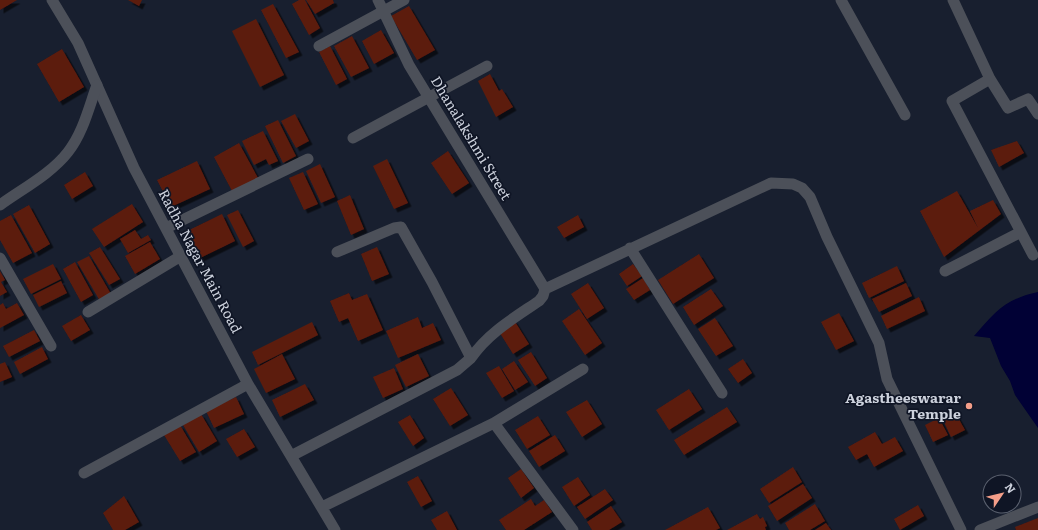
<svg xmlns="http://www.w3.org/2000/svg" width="1038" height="530" font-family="Literata,serif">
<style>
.water{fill:#010135}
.building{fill:#5c1b0c;filter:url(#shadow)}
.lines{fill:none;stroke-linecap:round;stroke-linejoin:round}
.minor{stroke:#4c5059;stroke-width:11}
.tertiary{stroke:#4c5059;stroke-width:11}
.poi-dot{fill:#f49e89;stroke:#0f1525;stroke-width:1.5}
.labels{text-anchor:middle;stroke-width:3.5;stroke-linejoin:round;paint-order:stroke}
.street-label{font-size:14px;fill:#cdd2dd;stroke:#0f1525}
.poi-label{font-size:14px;font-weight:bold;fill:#cdd2dd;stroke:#0f1525;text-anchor:end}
</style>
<defs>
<filter id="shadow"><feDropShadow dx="3.5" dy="3.5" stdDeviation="0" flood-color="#0009"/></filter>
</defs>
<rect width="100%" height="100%" fill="#181f2f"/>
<path class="water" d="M1038,292V428L1015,395L1010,381L1001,366L990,338L974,336C995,312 1005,299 1038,292Z"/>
<path class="building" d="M0,0H17L0,10Z
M128,0H142L139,6Z
M299,0H305L320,28L309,35L292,4Z
M306,0H333L334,3L315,14Z
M273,4L299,52L286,58L261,10Z
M409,6L435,50L417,60L391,16Z
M256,19L284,75L260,87L232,31Z
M381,30L394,53L374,64L362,41Z
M352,36L369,68L351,77L334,46Z
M330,46L347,79L336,85L319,52Z
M62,49L84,87L59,102L37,64Z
M490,74L499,91L502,89L513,107L496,117L478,81Z
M295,114L309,141L296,148L281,121Z
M278,120L296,156L283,163L265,126Z
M263,131L278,161L269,165L266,159L254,165L242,141Z
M1017,141L1024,153L999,167L991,150Z
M239,143L258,178L232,191L214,157Z
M448,151L469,183L452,194L431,163Z
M387,159L408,203L394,209L373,166Z
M197,161L210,189L171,207L157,180Z
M320,164L335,197L321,203L306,171Z
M85,172L93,186L72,199L64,185Z
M303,172L318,204L304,210L289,178Z
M957,191L978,228L970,211L993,200L1001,214L944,257L920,211Z
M350,195L364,229L351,235L337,201Z
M132,204L143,222L104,247L92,229Z
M29,205L50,244L35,253L13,214Z
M238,210L254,241L243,247L227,215Z
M222,214L235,241L194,261L181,234Z
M11,215L32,253L13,263L0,240V221Z
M578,215L584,227L564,238L557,227Z
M135,230L141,239L148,235L151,240L128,253L120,239Z
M150,242L160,259L135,274L125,256Z
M100,247L120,279L109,285L89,253Z
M377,247L389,274L372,281L361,254Z
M699,254L714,278L673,304L658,280Z
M89,256L111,294L100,301L77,262Z
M75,262L93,295L81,302L63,269Z
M53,264L61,279L31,294L23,279Z
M633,264L642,276L627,286L619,274Z
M897,266L904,281L869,298L862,283Z
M0,271L5,280L1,282L7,292L0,296Z
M643,278L650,290L634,300L626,289Z
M61,281L67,293L39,307L33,295Z
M588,283L604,308L587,319L571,294Z
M906,283L912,296L879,312L872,299Z
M711,289L723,306L694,325L683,307Z
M349,293L352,300L367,294L383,330L358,341L348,318L339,322L330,301Z
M919,297L925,311L887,329L881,316Z
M3,303L6,309L17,303L24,315L0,328V305Z
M579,309L602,343L585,355L562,321Z
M839,313L854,341L836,350L821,322Z
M81,315L90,330L71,341L62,326Z
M418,317L422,328L433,323L441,340L398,358L386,331Z
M715,318L733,346L716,356L698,329Z
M514,320L529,344L513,354L498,330Z
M312,322L318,335L258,365L252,352Z
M34,330L40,341L9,357L3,346Z
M42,347L48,359L20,374L14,362Z
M531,352L547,378L535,386L518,360Z
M282,354L295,379L266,393L254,369Z
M418,354L429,376L406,387L395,365Z
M743,359L752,373L738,383L728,369Z
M514,361L528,382L515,390L502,369Z
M5,362L12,377L0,382V364Z
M499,366L514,391L502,398L486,373Z
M394,368L403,389L383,398L373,377Z
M305,384L314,400L280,417L272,400Z
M451,388L468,415L450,426L433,399Z
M689,389L702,409L669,430L656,410Z
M236,397L244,414L214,428L206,411Z
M587,400L602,424L582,437L566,412Z
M727,407L737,422L684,455L674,440Z
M201,414L217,441L199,452L183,425Z
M956,414L965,430L951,437L943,420Z
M410,415L424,438L413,446L398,422Z
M538,416L550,435L527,449L515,430Z
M939,418L948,435L933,442L925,425Z
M180,425L196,452L180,461L164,435Z
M244,429L255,447L237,457L226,439Z
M875,432L882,444L895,437L903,451L874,467L867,454L856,460L848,447Z
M555,435L565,451L539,467L529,451Z
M793,467L802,482L769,503L760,489Z
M521,469L534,488L521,498L508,478Z
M418,476L432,501L421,507L407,482Z
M578,477L590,495L574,506L562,487Z
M803,484L812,498L777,521L768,506Z
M605,489L613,500L585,519L577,507Z
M124,496L139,522L125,530H113L103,513Z
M531,499L535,506L544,500L552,512L524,530H506L499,520Z
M815,504L825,521L810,530H789L785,523Z
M918,505L924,516L900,530L894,519Z
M611,506L622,522L609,530H592L587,522Z
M708,507L720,528L716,530H665Z
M447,511L457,530H437L431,520Z
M757,514L760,519L763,517L767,526L765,527L766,530H727Z
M1038,518V530H1016L1015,527Z
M826,523L831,530H815Z"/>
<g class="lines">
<path class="minor" d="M52,0L78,43L134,168L248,384L335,530
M378,0L409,65L545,289
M841,0L905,115
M953,0L990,79L1008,108L1028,99L1038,114
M319,46L404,0
M990,79L952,101L1033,255
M353,138L487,66
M166,228L308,159
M630,248L722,393
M0,258L51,346
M945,271L1019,233
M545,289L771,183L793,184L802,188L810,197L827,237L879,343L887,379L961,530
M88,312L181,256
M471,358C488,333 514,318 539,301L543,296L545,289
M494,423L583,369
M291,456L457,370L471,358L432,282L401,227L394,228L337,252
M84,473L248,384
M322,507L494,423L573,530
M980,530L1038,507"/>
<path class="tertiary" d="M0,205C22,189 51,174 68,152C83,133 89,107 97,85"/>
</g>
<circle class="poi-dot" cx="969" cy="406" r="4"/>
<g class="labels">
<g class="street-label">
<text transform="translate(471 138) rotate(59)" y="5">Dhanalakshmi Street</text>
<text transform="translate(200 261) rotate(62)" y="5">Radha Nagar Main Road</text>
</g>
<g class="poi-label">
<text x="961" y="403">Agastheeswarar<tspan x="961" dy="16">Temple</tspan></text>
</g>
</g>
<g transform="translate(1002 494) rotate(55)"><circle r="19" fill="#0f1525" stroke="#5b616f"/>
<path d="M0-3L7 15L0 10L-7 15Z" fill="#f49e89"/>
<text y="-6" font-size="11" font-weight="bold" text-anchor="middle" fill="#cdd2dd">N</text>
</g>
</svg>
